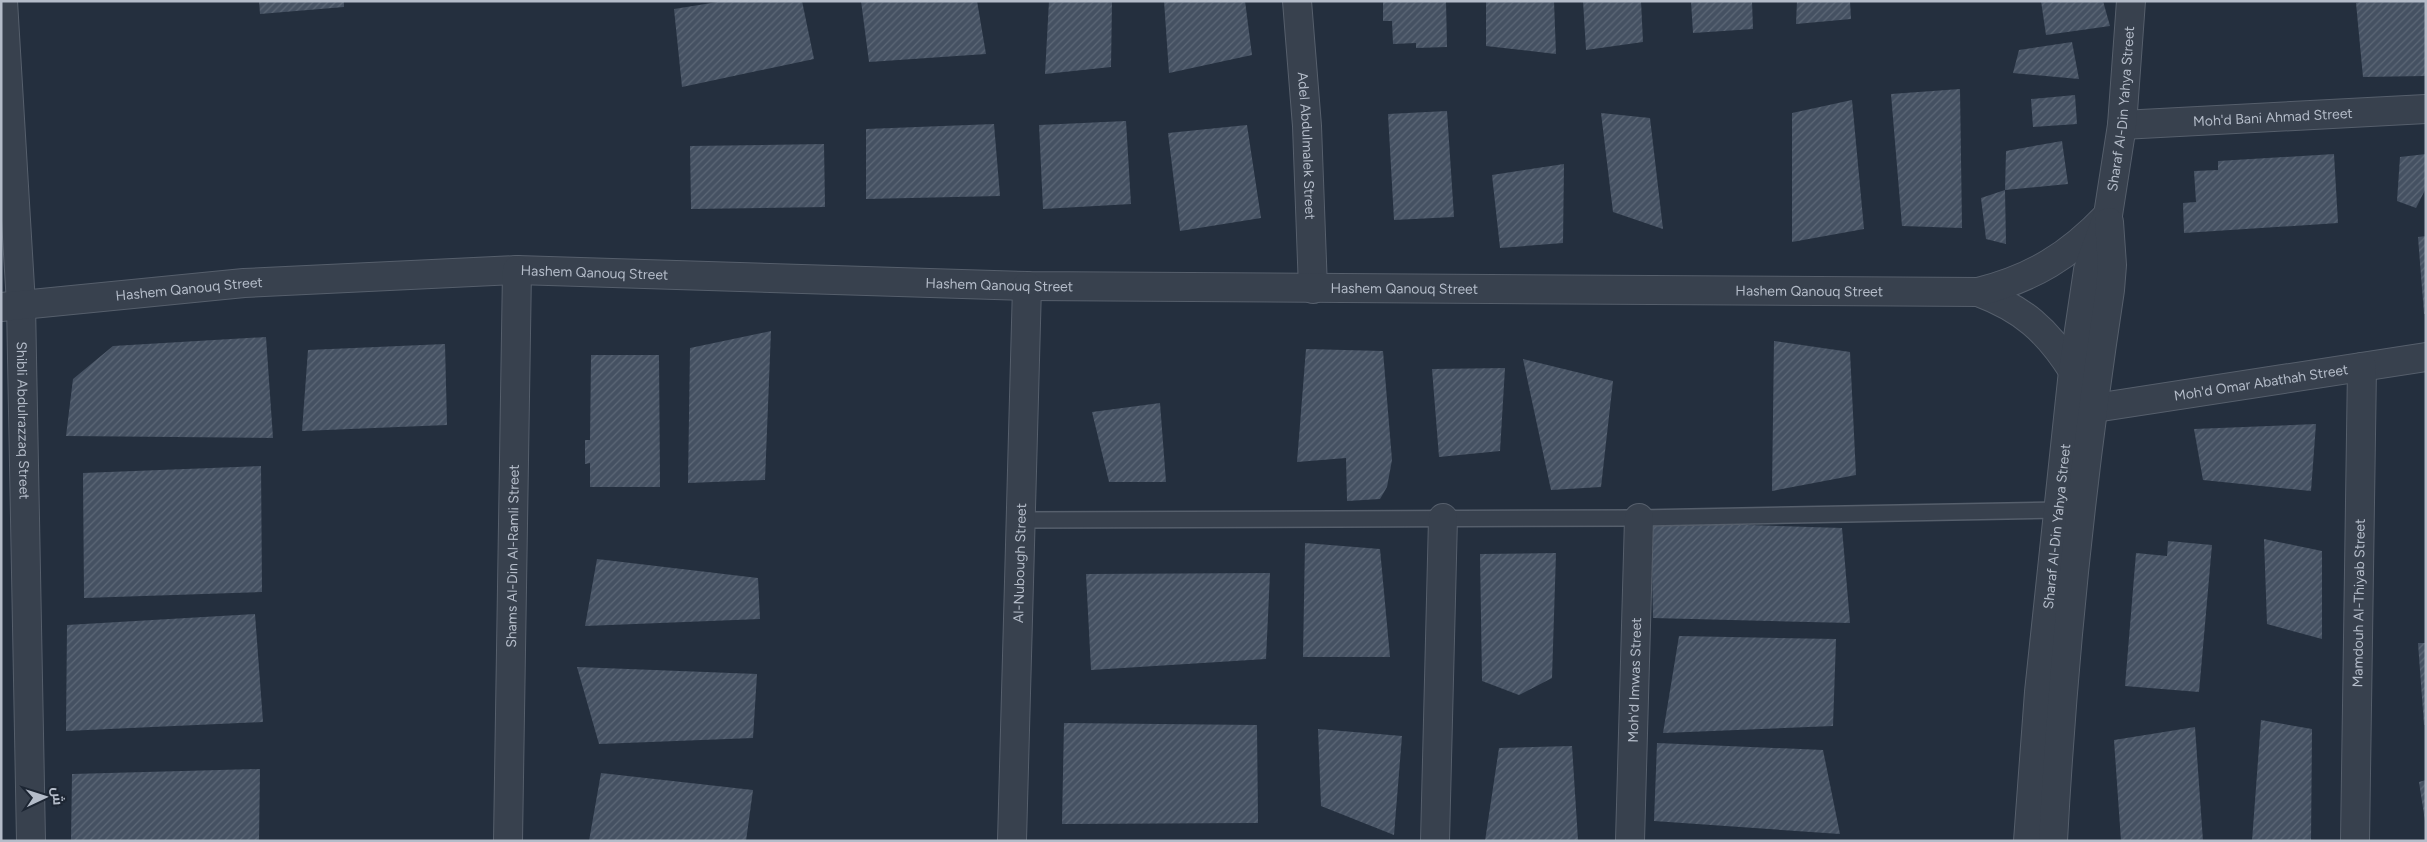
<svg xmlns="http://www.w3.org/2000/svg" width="2427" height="842" font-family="Figtree,Cairo,sans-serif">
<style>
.building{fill:url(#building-hatch)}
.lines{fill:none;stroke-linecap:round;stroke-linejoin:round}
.service-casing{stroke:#565f6c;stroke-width:18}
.minor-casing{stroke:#565f6c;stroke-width:30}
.service{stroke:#38414e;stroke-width:15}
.minor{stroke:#38414e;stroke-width:28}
.labels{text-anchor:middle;stroke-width:4;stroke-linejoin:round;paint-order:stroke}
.street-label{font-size:14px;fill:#b4bcc9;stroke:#1d2633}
</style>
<defs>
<pattern id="building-hatch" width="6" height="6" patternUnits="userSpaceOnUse" patternTransform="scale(1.25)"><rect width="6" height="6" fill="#455162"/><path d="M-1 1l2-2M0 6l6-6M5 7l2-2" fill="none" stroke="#5d6877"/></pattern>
</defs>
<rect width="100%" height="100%" fill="#242f3e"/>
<path class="building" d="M259,1H344V7L260,14Z
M724,1H802L814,59L682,87L674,9Z
M861,1H977L986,54L869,62Z
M1049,1H1112L1111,67L1045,74Z
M1164,1H1245L1252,55L1169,73Z
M1383,1H1446L1447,47L1416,48V43L1393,44L1392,21H1383Z
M1486,1H1554L1556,54L1486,46Z
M1583,1H1641L1643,42L1586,50Z
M1691,1H1752L1753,29L1693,33Z
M1797,1H1850L1851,19L1796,24Z
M2041,1H2103L2110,26L2046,35Z
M2365,1H2426V76L2363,77L2356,3Z
M2072,42L2079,79L2013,73L2019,50Z
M1960,89L1962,228L1902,226L1891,94Z
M2075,95L2077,124L2033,127L2031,99Z
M1852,100L1864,229L1792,242V113Z
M1447,111L1454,217L1394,220L1388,114Z
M1601,113L1650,118L1663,229L1613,212Z
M1126,121L1131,204L1043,209L1039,125Z
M994,124L1000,196L866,199V129Z
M1247,125L1261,218L1180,231L1168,133Z
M2062,141L2068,184L2005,190L2006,151Z
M824,144L825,207L691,209L690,146Z
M2334,154L2338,223L2184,233L2183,203L2196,202L2194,171L2218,170V161Z
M2426,154V188L2416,208L2397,201L2400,157Z
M1564,164L1563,243L1500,248L1492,175Z
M2005,190L2006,244L1986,239L1981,198Z
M2426,236V314H2424L2418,237Z
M771,331L765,480L688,483L690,348Z
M266,337L273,438L66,436L73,379L113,346Z
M1774,341L1850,352L1856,475L1772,491Z
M445,344L447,425L302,431L308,350Z
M1306,349L1383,351L1392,460L1387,487L1380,499L1347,501L1346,458L1297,462Z
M591,355H659L660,487H590V463L585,464V440H590Z
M1523,359L1613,381L1601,487L1551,490Z
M1505,368L1500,451L1439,457L1432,369Z
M1160,403L1166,482H1109L1092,412Z
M2316,424L2311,491L2203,480L2194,429Z
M261,466L262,592L84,598L83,473Z
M1651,522L1842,528L1850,623L1653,618Z
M2264,539L2322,551V639L2267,624Z
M2168,541L2212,545L2199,692L2125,686L2136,553L2167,556Z
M1305,543L1380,549L1390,657H1303Z
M1556,553L1552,678L1519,695L1482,681L1480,554Z
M597,559L758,578L760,619L585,626Z
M1270,573L1266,659L1091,670L1086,574Z
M255,614L263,722L66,731L67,625Z
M1679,636L1836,639L1833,726L1663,733Z
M2418,643H2426V724L2424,725Z
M577,667L757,674L753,738L599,744Z
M2261,720L2312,729L2311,841H2252Z
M1064,723L1257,725L1258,823L1062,824Z
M2195,727L2203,841H2121L2114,740Z
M1318,729L1402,736L1394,835L1321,806Z
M1657,743L1823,750L1840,834L1654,821Z
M1572,746L1578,840L1485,841L1499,748Z
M260,769L259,841H71L72,774Z
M601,773L753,790L746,841H589Z
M2426,780V821H2425L2419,782Z"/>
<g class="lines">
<defs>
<path id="service" d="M1021,520L1639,518L2059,510"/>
<g id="minor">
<path id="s1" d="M3,1L21,304L31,841"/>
<path id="s2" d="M1297,1L1307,126L1313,289"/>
<path id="s3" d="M2122,125L2426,109"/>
<path d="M1978,292C2023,309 2047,330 2073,371"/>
<path id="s4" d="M1,307L244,283L517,270L1027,286L1978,292C2033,278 2069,256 2108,215"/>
<path id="s5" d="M2095,408L2426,357"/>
<path id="s6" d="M508,841L517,270"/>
<path id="s7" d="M1012,841L1027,286"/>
<path d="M1435,841L1443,518"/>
<path id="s8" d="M1630,841L1639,518"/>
<path id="s9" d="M2028,841L2039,692L2073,371L2088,270L2108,215L2122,125L2131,1"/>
<path d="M2053,841C2063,656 2082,473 2110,290L2112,265L2109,222"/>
<path id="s10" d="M2355,841L2362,367"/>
</g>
</defs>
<use href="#service" class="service-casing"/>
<use href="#minor" class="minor-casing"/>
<use href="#service" class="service"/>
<use href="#minor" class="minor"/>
</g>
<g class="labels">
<g class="street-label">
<text dy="5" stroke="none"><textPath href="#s9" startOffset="740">Sharaf Al-Din Yahya Street</textPath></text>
<text dy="5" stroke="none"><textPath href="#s3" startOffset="151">Moh'd Bani Ahmad Street</textPath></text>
<text dy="5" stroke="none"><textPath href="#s2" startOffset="145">Adel Abdulmalek Street</textPath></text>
<text dy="5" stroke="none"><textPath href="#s4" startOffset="595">Hashem Qanouq Street</textPath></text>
<text dy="5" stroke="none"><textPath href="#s4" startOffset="1000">Hashem Qanouq Street</textPath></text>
<text dy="5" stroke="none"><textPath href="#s4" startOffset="189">Hashem Qanouq Street</textPath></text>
<text dy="5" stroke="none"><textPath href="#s4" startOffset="1405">Hashem Qanouq Street</textPath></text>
<text dy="5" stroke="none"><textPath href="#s4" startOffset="1810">Hashem Qanouq Street</textPath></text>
<text dy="5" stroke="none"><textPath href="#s5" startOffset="168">Moh'd Omar Abathah Street</textPath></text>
<text dy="5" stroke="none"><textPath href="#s1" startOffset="420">Shibli Abdulrazzaq Street</textPath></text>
<text dy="5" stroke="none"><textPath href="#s9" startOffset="316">Sharaf Al-Din Yahya Street</textPath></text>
<text dy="5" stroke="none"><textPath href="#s6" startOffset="285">Shams Al-Din Al-Ramli Street</textPath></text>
<text dy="5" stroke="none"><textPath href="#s7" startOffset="278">Al-Nubough Street</textPath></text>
<text dy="5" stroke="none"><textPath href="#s10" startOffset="238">Mamdouh Al-Thiyab Street</textPath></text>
<text dy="5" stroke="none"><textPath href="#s8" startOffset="161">Moh'd Imwas Street</textPath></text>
</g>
</g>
<rect width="2427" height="842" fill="none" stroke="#b4bcc9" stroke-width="5"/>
<g transform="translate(45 797) rotate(86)" stroke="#1d2633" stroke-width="4" paint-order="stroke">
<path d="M0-4L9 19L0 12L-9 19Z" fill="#b4bcc9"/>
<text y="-8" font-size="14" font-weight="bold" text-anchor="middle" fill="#b4bcc9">ش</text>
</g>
</svg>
